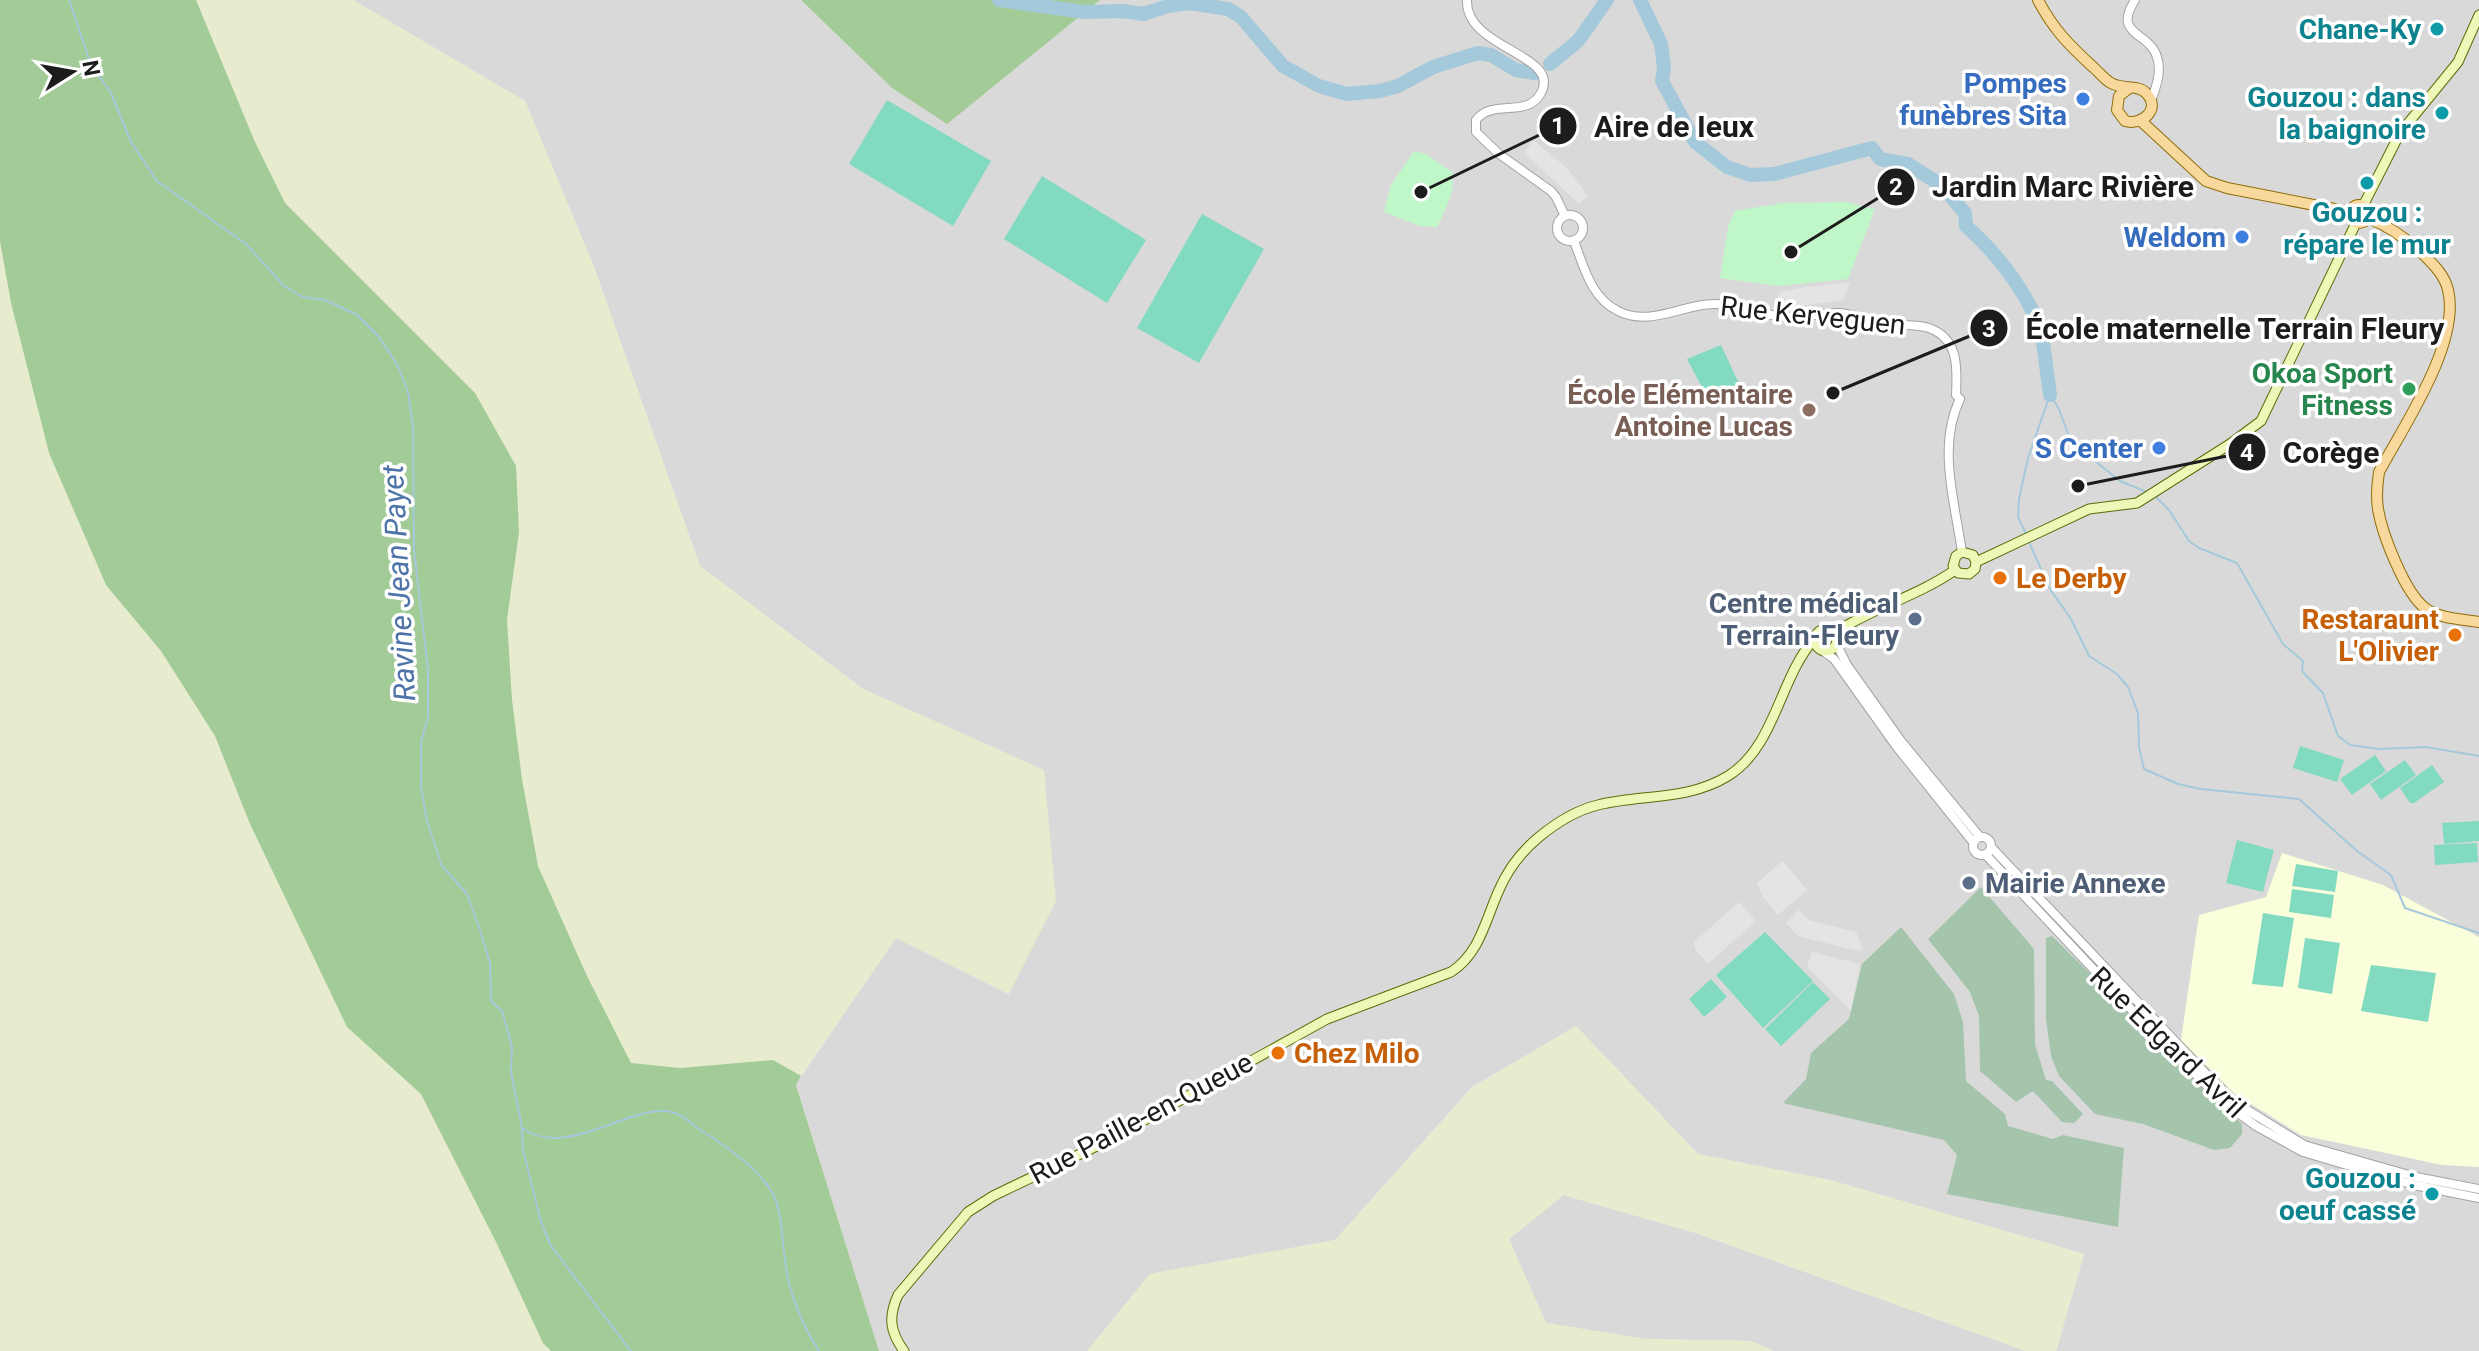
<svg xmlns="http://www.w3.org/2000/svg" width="2479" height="1351" font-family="Roboto,sans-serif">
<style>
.residential{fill:#dad9d9}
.education{fill:#fbfedb}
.farmland{fill:#e7ecce}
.forest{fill:#a3cb98}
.cemetery{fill:#a4c5ac}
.park{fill:#c0f7c9}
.pitch{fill:#82dac0}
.parking{fill:#e4e4e4}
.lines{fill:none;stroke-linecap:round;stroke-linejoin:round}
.stream{stroke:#a4c9da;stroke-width:2}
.river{stroke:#a4c9da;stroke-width:14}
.tertiary-casing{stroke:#a3a3a3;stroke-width:10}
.secondary-casing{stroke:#5a6e09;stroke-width:11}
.primary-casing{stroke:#8f6d06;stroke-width:12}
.tertiary{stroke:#fff;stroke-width:8}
.secondary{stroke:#eef7b7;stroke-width:9}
.primary{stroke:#f8d89d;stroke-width:10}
.culture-dot{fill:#0f9aa8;stroke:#fff;stroke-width:3}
.shop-dot{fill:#3f7fe0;stroke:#fff;stroke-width:3}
.leisure-dot{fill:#2e9e5b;stroke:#fff;stroke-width:3}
.education-dot{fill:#8d6e63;stroke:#fff;stroke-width:3}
.food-dot{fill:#e8710a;stroke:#fff;stroke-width:3}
.service-dot{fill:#5c6f8a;stroke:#fff;stroke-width:3}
.labels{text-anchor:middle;stroke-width:7;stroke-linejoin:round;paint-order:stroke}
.culture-label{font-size:28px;font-weight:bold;fill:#0d838f;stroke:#fff;text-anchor:end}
.shop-label{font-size:28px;font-weight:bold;fill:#366cbe;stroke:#fff;text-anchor:end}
.street-label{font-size:28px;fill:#1c1c1c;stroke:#fff}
.leisure-label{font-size:28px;font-weight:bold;fill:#27864d;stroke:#fff;text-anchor:end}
.education-label{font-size:28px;font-weight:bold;fill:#785e54;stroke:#fff;text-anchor:end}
.food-label{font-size:28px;font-weight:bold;fill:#c56008;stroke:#fff;text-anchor:start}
.service-label{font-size:28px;font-weight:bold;fill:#4e5e75;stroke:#fff;text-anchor:end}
.water-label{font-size:30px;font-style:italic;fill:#4d73a8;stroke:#fff}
.leader{fill:none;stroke:#1c1c1c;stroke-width:3}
.callout-dot{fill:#1c1c1c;stroke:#fff;stroke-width:3}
.mark-label{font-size:24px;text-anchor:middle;font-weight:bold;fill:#fff}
.callout-label{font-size:30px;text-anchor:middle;font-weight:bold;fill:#1c1c1c;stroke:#fff;stroke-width:7;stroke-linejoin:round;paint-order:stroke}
</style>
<rect width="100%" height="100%" fill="#edebe2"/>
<path class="residential" d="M353,0H801L892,88L947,123L1100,0H2479V1351H2056L2084,1254L1830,1180L1698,1154L1576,1026L1472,1087L1335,1240L1150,1274L1087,1351H879L796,1084L896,938L1008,994L1044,771L863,689L700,566L594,267L525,101Z
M1563,1195L1696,1233L2026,1351H1774L1750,1341L1646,1339L1545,1323L1509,1239Z"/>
<path class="education" d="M2282,853L2383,885L2479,937V1167L2442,1165L2301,1135L2235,1094L2181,1040L2199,915L2266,897Z"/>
<path class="farmland" d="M196,0H353L525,101L594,267L700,566L863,689L1044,770L1056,901L1009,994L896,938L801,1076L773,1060L680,1068L631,1063L587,976L538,866L522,779L512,700L507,620L519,532L475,393L285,203L255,142Z
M0,241L11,303L49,453L106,585L161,651L215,736L250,824L347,1027L421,1094L496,1242L543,1343L551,1351H0Z
M1576,1026L1698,1154L1830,1180L2084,1254L2056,1351H2026L1696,1233L1564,1195L1509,1239L1546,1323L1646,1339L1751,1341L1774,1351H1087L1150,1274L1335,1240L1473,1087Z"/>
<path class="forest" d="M0,0H196L255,142L285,203L475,393L516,466L519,532L507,620L512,700L522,779L538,866L587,976L631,1063L680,1068L773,1060L801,1076L796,1085L879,1351H551L543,1343L496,1242L421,1094L347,1027L250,824L215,736L161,651L106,585L49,453L11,303L0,241Z
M801,0H1100L947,124L892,88Z"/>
<path class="cemetery" d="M1981,887L2034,949L2035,1044L2046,1080L2052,1081L2083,1114L2074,1123L2062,1122L2033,1091L2016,1102L1980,1071L1979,1016L1970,992L1928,939Z
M1901,927L1954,994L1963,1022L1966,1081L2005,1114L2008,1126L2053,1139L2063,1135L2124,1148L2118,1227L1947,1194L1957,1155L1944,1140L1783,1103L1806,1079L1811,1053L1849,1019L1862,964Z
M2052,936L2242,1124V1134L2230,1148L2214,1150L2143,1124L2095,1114L2059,1076L2051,1056L2046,1019V938Z"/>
<path class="park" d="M1414,151L1426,154L1452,172C1456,193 1445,209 1437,227L1420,226L1384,212L1391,185Z
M1846,202L1875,209L1848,279L1778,286L1720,278L1728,227L1735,211L1783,203Z"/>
<path class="pitch" d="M887,100L991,161L953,226L849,164Z
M1042,176L1146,240L1107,303L1004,239Z
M1202,214L1264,249L1199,363L1137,328Z
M1721,345L1743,392L1712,406L1687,359Z
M2300,746L2344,760L2337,782L2293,768Z
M2375,755L2386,771L2352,795L2340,779Z
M2405,760L2416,775L2381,800L2370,784Z
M2432,765L2444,782L2414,803H2410L2400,788Z
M2479,821V841L2444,844L2442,823Z
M2237,840L2274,850L2263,892L2226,883Z
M2477,843L2478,862L2435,865L2434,845Z
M2296,864L2338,871L2335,892L2292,886Z
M2292,889L2334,895L2331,918L2289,912Z
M2263,913L2294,918L2283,987L2252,984Z
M1765,932L1813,981L1763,1028L1716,975Z
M2305,938L2340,943L2332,994L2298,988Z
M2371,965L2436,973L2428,1022L2361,1011Z
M1711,979L1727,997L1704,1017L1689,999Z
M1813,982L1830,999L1781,1046L1765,1029Z"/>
<path class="parking" d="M1533,140L1567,168L1588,196L1579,204L1524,153Z
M1850,282L1844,300L1778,309L1774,305L1780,292L1805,287Z
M1783,861L1807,890L1778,915L1763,897L1757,883Z
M1739,902L1756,921L1708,964L1695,949L1694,942Z
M1799,910L1809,920L1856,932L1863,949L1858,951L1798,936L1786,923Z
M1812,952L1860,964L1851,1011L1807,967Z"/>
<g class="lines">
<path class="stream" d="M69,0L91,65L110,91L131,142L157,181L246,244L284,286L303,297L325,300L357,315L379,337L397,364L408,392L413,426L414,550L428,670V717L421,742V787L427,821L442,866L467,894L480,930L490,963L491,1001L502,1011L512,1047L511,1071L522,1128C564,1158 620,1111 663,1111C681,1111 691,1124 705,1133C729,1148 759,1169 773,1194C782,1212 782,1240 785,1260C788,1291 802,1325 819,1351
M2051,396L2059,409L2068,434L2090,457L2120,481L2147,492
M2156,497L2169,510L2189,541L2199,548L2237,563L2283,644L2303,661L2302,671L2323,693L2338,736L2350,745L2380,749L2426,747L2479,756
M2027,536L2018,517L2019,499L2028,458L2050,395
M2029,542L2050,589L2071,619L2089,656L2117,674L2128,687L2138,713L2139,747L2144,769L2178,784L2201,789L2299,799L2357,851L2391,875L2405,908L2479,933
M522,1128L523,1150L541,1222L551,1246L631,1351"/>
<path class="river" d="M999,0L1084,12L1123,11L1143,14L1168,6L1190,3L1228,9L1241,17L1283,66L1319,86L1347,94L1380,91L1398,86L1433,67L1478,53L1491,55L1516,70L1535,73
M1640,0L1661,44L1664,67L1662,81L1695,142L1727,167L1750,175L1774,174L1872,148L1880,159L1908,164L1941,185L1965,213L1966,226C1993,250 2017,280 2033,312
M1550,64L1578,41L1607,0
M2036,325L2043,342L2050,395"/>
<defs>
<path id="tertiary" d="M1467,0C1465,49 1562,54 1541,93C1527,119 1493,98 1476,120V132L1499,154L1551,191L1556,197L1565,216
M2135,0C2112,36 2149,31 2157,57C2162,72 2156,87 2151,101
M1557 228a13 13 0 1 1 26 0a13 13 0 1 1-26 0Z
M1574,241C1584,267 1591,298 1618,311C1650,327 1680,305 1713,304C1738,303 1760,315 1785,317C1803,318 1821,313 1839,313C1856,314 1870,322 1887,324C1901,326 1916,324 1929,328C1960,339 1957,370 1956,395L1960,399C1937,446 1955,503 1962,552
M1836,643L1847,665L1901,741L1980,837
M1823,651L1834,659L1896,746L1973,842
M1973 846a9 9 0 1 1 18 0a9 9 0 1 1-18 0Z
M1991,847L2209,1077L2236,1103L2304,1145L2416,1177L2479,1189
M1985,854L2160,1040L2230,1107L2256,1126L2303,1152L2414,1185L2479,1198"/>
<path id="secondary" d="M2363,206L2400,133L2458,62L2479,15
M1976,562L1973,555L1962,552L1956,556L1953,566L1958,573L1969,574L1975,569L1976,562L2089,509L2137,503L2230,444L2261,421L2356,223
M1815 640a11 11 0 1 1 22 0a11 11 0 1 1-22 0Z
M1834,633C1872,608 1918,596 1955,570
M904,1351C890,1332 888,1317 898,1295L968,1212L993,1196L1101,1144L1327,1019L1451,972C1480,953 1485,921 1499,890C1508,869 1522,851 1539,837C1556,823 1577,810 1598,805C1642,794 1687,801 1728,776C1776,746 1779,678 1815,638"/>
<path id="primary" d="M2038,0C2053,29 2069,45 2093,67C2099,72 2105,80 2111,83C2122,90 2138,84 2146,93C2162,109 2142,126 2125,121L2117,110L2119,96L2128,89
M2141,121L2206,181L2227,188L2350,212
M2350 214a9 9 0 1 1 18 0a9 9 0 1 1-18 0Z
M2368,218C2389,226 2407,239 2424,255C2434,265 2445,276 2448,290C2461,343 2403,427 2379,472C2377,485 2376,496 2378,509C2382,534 2405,593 2425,608C2440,619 2462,619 2479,622"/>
</defs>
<use href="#tertiary" class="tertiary-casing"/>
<use href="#secondary" class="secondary-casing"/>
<use href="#primary" class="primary-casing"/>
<use href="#tertiary" class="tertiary"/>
<use href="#secondary" class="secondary"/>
<use href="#primary" class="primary"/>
</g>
<g class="culture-dot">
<circle cx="2437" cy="29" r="8"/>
<circle cx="2442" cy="113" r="8"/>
<circle cx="2367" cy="183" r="8"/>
<circle cx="2432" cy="1194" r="8"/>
</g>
<g class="shop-dot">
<circle cx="2083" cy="99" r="8"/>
<circle cx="2242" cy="237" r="8"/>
<circle cx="2159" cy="448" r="8"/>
</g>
<circle class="leisure-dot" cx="2409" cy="389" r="8"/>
<circle class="education-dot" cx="1809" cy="410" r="8"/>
<g class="food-dot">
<circle cx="2000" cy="578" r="8"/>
<circle cx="2455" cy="635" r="8"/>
<circle cx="1278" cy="1053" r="8"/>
</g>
<g class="service-dot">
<circle cx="1915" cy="619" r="8"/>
<circle cx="1969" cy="883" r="8"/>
</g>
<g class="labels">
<g class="culture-label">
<text x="2421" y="39">Chane-Ky</text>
<text x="2426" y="107">Gouzou : dans<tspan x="2426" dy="32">la baignoire</tspan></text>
<text x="2367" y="222" text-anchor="middle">Gouzou :<tspan x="2367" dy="32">répare le mur</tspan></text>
<text x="2416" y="1188">Gouzou :<tspan x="2416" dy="32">oeuf cassé</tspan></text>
</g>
<g class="shop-label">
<text x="2067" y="93">Pompes<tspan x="2067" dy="32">funèbres Sita</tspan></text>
<text x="2226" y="247">Weldom</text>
<text x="2143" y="458">S Center</text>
</g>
<g class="street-label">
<text transform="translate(1813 315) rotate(6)" y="10">Rue Kerveguen</text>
<text transform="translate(2168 1042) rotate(44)" y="10">Rue Edgard Avril</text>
<text transform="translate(1141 1118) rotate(-28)" y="10">Rue Paille-en-Queue</text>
</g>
<g class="leisure-label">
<text x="2393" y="383">Okoa Sport<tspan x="2393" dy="32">Fitness</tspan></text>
</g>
<g class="education-label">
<text x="1793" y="404">École Elémentaire<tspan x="1793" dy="32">Antoine Lucas</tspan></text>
</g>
<g class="food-label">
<text x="2016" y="588">Le Derby</text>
<text x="2439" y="629" text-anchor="end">Restaraunt<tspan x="2439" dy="32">L'Olivier</tspan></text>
<text x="1294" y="1063">Chez Milo</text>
</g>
<g class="service-label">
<text x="1899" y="613">Centre médical<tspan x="1899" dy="32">Terrain-Fleury</tspan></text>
<text x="1985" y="893" text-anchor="start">Mairie Annexe</text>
</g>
<g class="water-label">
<text transform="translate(399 583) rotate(-93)" y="10">Ravine Jean Payet</text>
</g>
</g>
<path class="leader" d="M1421 192L1558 126M1791 252L1896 187M1833 393L1989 328M2078 486L2247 452"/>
<g class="callout-dot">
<circle cx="1421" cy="192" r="8"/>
<circle cx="1791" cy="252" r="8"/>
<circle cx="1833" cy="393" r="8"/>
<circle cx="2078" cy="486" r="8"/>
<circle cx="1558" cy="126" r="20"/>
<circle cx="1896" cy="187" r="20"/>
<circle cx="1989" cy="328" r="20"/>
<circle cx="2247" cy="452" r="20"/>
</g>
<g class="mark-label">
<text x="1558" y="134">1</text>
<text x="1896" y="195">2</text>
<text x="1989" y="337">3</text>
<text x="2247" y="461">4</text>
</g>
<g class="callout-label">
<text x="1674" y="137">Aire de Ieux</text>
<text x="2063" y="197">Jardin Marc Rivière</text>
<text x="2235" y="339">École maternelle Terrain Fleury</text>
<text x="2331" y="463">Corège</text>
</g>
<g transform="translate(72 72) rotate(79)" stroke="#ffffff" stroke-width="6" paint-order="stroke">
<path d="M0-6L14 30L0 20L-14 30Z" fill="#1c1c1c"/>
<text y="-12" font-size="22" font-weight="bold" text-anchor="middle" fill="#1c1c1c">N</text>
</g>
</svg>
